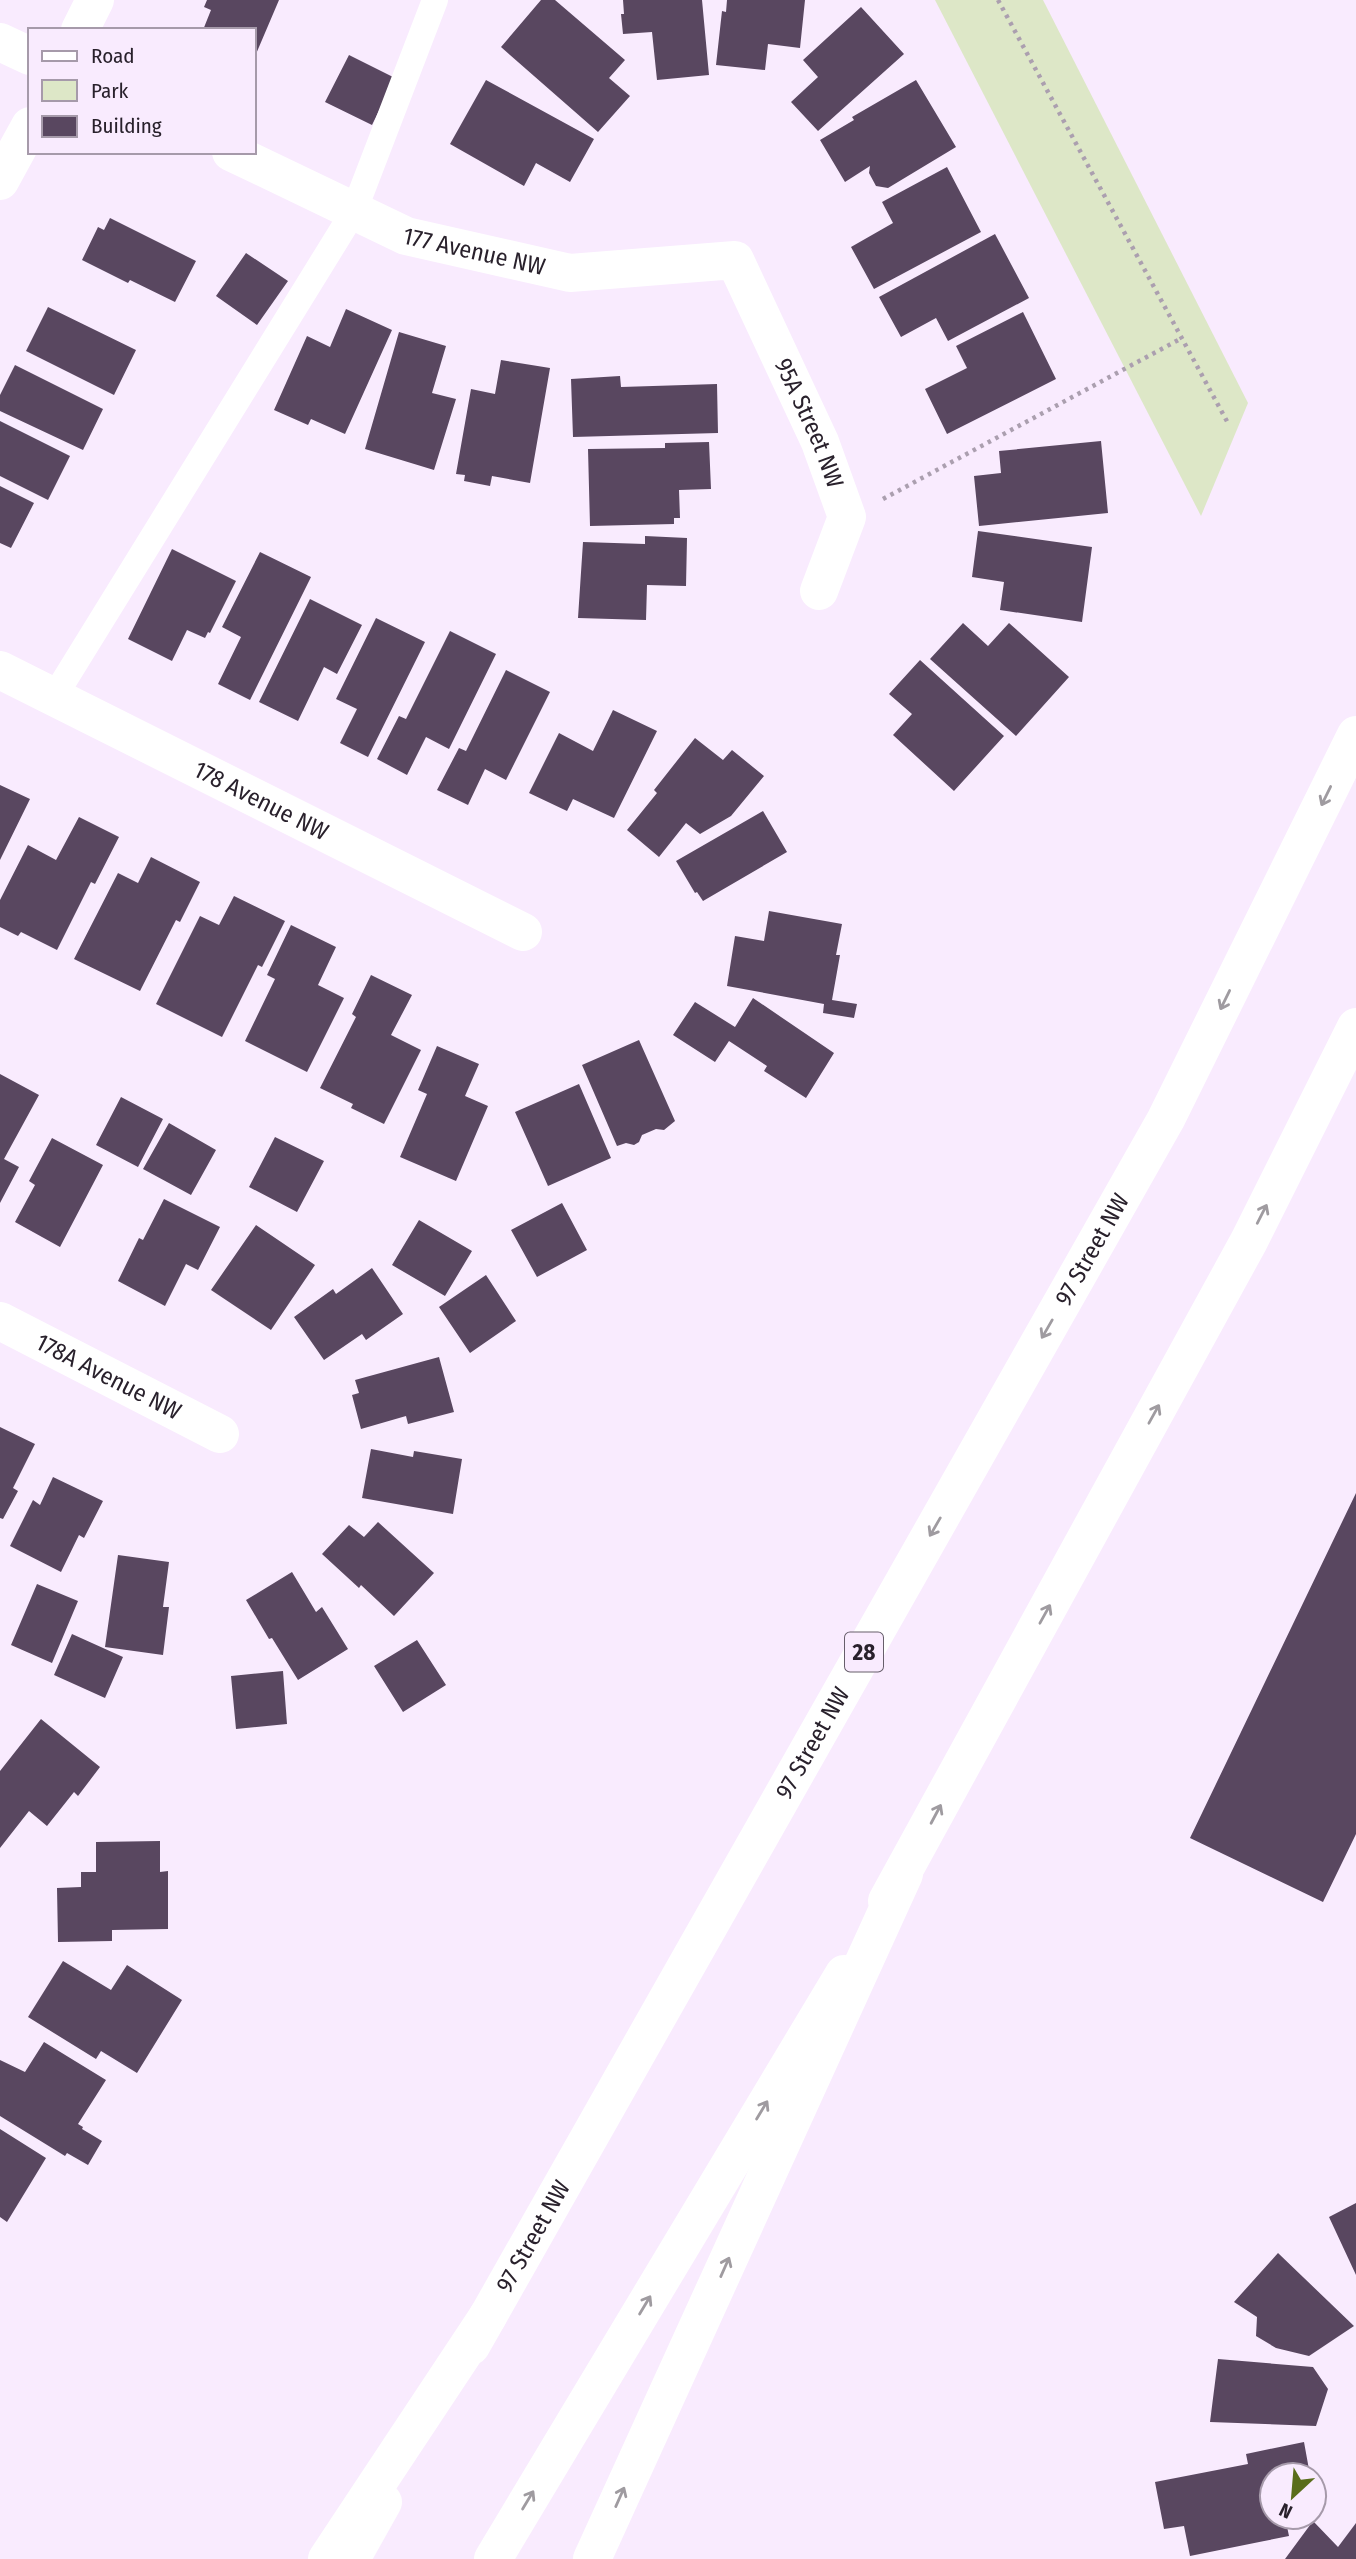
<svg xmlns="http://www.w3.org/2000/svg" width="1356" height="2559" font-family="'Fira Sans Condensed',sans-serif">
<style>
.green{fill:#dde7c7}
.building{fill:#594760}
.lines{fill:none;stroke-linecap:round;stroke-linejoin:round}
.path{stroke:#ab9faf;stroke-width:4.5;stroke-dasharray:3.5 5;stroke-linecap:butt}
.service{stroke:#fff;stroke-width:26}
.minor{stroke:#fff;stroke-width:38}
.tertiary{stroke:#fff;stroke-width:38}
.primary{stroke:#fff;stroke-width:38}
.motorway{stroke:#fff;stroke-width:38}
.oneway{stroke:#9f9ba0}
.labels{text-anchor:middle;stroke-width:7;stroke-linejoin:round;paint-order:stroke}
.shield{fill:#f9ebfe;stroke:#675e6b;stroke-width:2}
.shield-label{font-size:23px;font-weight:bold;fill:#29212c}
.street-label{font-size:24px;fill:#29212c;stroke:#f9ebfe}
</style>
<rect width="100%" height="100%" fill="#f9ebfe"/>
<path class="green" d="M935,0H1043L1248,403L1201,516Z"/>
<path class="building" d="M207,0H279L256,54L254,53V30H203L211,10L204,7Z
M541,0H555L625,60L609,78L630,96L598,132L501,47Z
M623,0H702L709,75L657,80L652,32L623,34L621,14H624Z
M727,0H805L800,48L768,44L765,70L716,65L722,11L726,12Z
M861,7L904,54L818,131L791,102L818,77L803,60Z
M349,55L395,78L372,125L325,102Z
M486,80L594,139L570,182L536,163L524,186L450,144Z
M916,80L956,147L888,188L876,186L869,173L870,166L845,182L820,140L854,120L852,117Z
M947,167L981,232L874,289L851,247L893,223L882,202Z
M110,218L196,261L175,302L130,280L128,283L82,260L98,227L104,230Z
M995,234L1029,298L948,341L936,318L901,337L879,297Z
M246,253L288,281L257,325L216,296Z
M48,307L136,350L114,395L26,351Z
M346,309L392,330L345,434L311,419L308,425L274,410L307,336L330,347Z
M1023,312L1056,379L947,434L925,389L967,368L956,346Z
M399,332L446,346L432,393L456,399L434,470L365,449Z
M501,360L550,368L530,483L492,476L490,486L464,481L465,475L456,474L471,389L495,394Z
M15,365L103,409L83,450L0,411V395Z
M620,376L621,387L717,384L718,433L573,437L571,379Z
M0,421L70,456L48,500L0,476Z
M1101,441L1108,513L979,526L974,476L1001,473L999,451Z
M709,442L711,489L679,490L680,518H674V524L590,526L588,449L665,448V443Z
M0,486L34,503L11,548L0,543Z
M978,531L1092,547L1082,622L1000,610L1004,582L972,577Z
M645,536L687,538L686,586L647,585L646,620L578,618L583,542L645,544Z
M172,549L236,581L210,633L208,632L205,638L187,630L172,661L128,639Z
M260,552L311,577L250,700L218,684L241,637L222,627Z
M310,599L362,625L337,674L324,667L298,721L259,702Z
M376,618L425,642L368,757L340,743L357,709L336,699Z
M963,623L988,646L1009,623L1069,677L1016,736L930,659Z
M450,631L496,654L449,749L426,737L407,775L377,759L399,716L406,719Z
M920,660L1004,736L954,791L893,735L912,714L889,694Z
M506,670L550,692L506,780L485,769L468,805L437,790L459,748L466,751Z
M613,710L657,731L614,818L573,799L567,811L529,793L559,733L593,751Z
M695,738L723,760L732,750L764,776L731,816L700,834L686,823L659,857L627,830L657,793L654,790Z
M0,785L30,799L0,860Z
M763,811L787,852L703,901L697,892L695,893L676,861Z
M79,817L119,837L95,884L91,882L57,950L21,932L18,936L0,927V900L28,845L56,860Z
M151,857L200,882L180,922L176,920L140,991L74,959L118,873L138,883Z
M234,896L285,921L262,967L258,965L222,1037L156,1004L200,916L219,925Z
M769,911L842,924L836,955H840L832,1000L857,1004L854,1018L823,1013L824,1004L727,986L735,936L764,941Z
M291,925L336,947L318,985L344,998L307,1072L245,1041L275,979L267,975Z
M371,975L412,995L391,1035L421,1050L384,1124L351,1108L353,1104L320,1088L356,1017L352,1014Z
M753,998L834,1053L806,1098L764,1071L767,1066L729,1041L715,1062L673,1035L695,1002L735,1027Z
M639,1040L675,1121L664,1130L656,1129L642,1135L639,1142L634,1145L626,1143L617,1146L582,1065Z
M437,1046L479,1064L465,1096L488,1106L456,1181L400,1157L427,1094L418,1090Z
M0,1074L39,1095L4,1159L19,1167L0,1203Z
M579,1084L611,1158L548,1186L515,1112Z
M121,1097L163,1119L138,1167L96,1145Z
M169,1123L216,1150L191,1195L143,1169Z
M275,1137L324,1161L297,1212L249,1187Z
M52,1138L103,1165L60,1247L15,1222L35,1185L29,1181Z
M164,1199L220,1227L198,1270L186,1264L165,1306L118,1281L139,1238L143,1240Z
M562,1203L587,1250L537,1277L511,1230Z
M419,1220L472,1251L445,1296L392,1265Z
M256,1225L315,1265L271,1330L211,1290Z
M372,1268L403,1314L366,1340L362,1334L324,1360L294,1317L333,1289L336,1294Z
M486,1275L516,1321L470,1353L439,1307Z
M439,1357L454,1412L408,1424L406,1416L361,1429L352,1395L359,1393L355,1380Z
M0,1427L35,1444L13,1488L18,1491L3,1519L0,1518Z
M371,1449L413,1457L414,1451L462,1459L453,1514L362,1498Z
M53,1477L103,1501L84,1538L79,1535L61,1572L10,1546L33,1500L40,1505Z
M1356,1493V1834L1323,1902L1190,1838Z
M378,1522L434,1573L394,1616L361,1585L359,1588L322,1554L349,1525L364,1537Z
M118,1555L169,1562L163,1607H169L163,1655L105,1647Z
M292,1572L316,1612L322,1607L348,1649L298,1680L272,1638L269,1639L246,1600Z
M37,1584L78,1601L52,1663L11,1645Z
M72,1634L123,1657L105,1698L54,1675Z
M417,1640L446,1685L403,1712L374,1666Z
M283,1671L287,1724L236,1729L231,1676Z
M41,1719L100,1767L78,1796L74,1792L47,1826L29,1811L0,1848V1771Z
M160,1841V1872L168,1871V1929L112,1930V1941L58,1942L57,1888L81,1887V1872H96V1842Z
M63,1961L111,1990L127,1965L182,2000L137,2073L101,2051L96,2059L28,2017Z
M44,2042L106,2080L78,2124L83,2127L82,2129L102,2141L88,2165L67,2153L65,2156L0,2116V2060L25,2072Z
M0,2129L46,2158L7,2222L0,2217Z
M1356,2203V2275L1329,2217Z
M1278,2253L1354,2326L1309,2356L1276,2348L1256,2336L1257,2317L1234,2302Z
M1218,2359L1313,2367L1328,2389L1316,2426L1210,2422Z
M1304,2442L1310,2475H1272V2517H1285L1289,2536L1190,2556L1184,2526L1164,2529L1155,2482L1248,2464L1246,2454Z
M1313,2521L1338,2547L1356,2523V2559H1285Z"/>
<g class="lines">
<path class="path" d="M998,0L1229,425
M883,499L1182,338"/>
<path class="service" d="M54,697L354,211L435,0"/>
<g class="minor">
<path d="M0,42L30,56"/>
<path id="s1" d="M231,152L406,236L570,273L735,260L820,442L847,517L819,591"/>
<path id="s2" d="M0,670L523,932"/>
<path id="s3" d="M0,1321L220,1434"/>
</g>
<path class="tertiary" d="M80,30L95,0
M0,181L30,126"/>
<g class="primary">
<path d="M887,1901L1249,1241L1356,1027"/>
<path id="s4" d="M471,2346L1166,1119L1356,735"/>
<path d="M351,2559L383,2502"/>
<path d="M493,2559L844,1974"/>
</g>
<path class="motorway" d="M327,2559L488,2316
M592,2559L904,1874"/>
</g>
<defs><path id="oneway-shaft" d="M-6 0H5M1.5-3L5.5 0L1.5 3" fill="none" stroke-width="1.6" stroke-linecap="round" stroke-linejoin="round" transform="scale(1.75)"/></defs>
<g class="oneway">
<use href="#oneway-shaft" transform="translate(1326 796) rotate(116)"/>
<use href="#oneway-shaft" transform="translate(1225 1000) rotate(116)"/>
<use href="#oneway-shaft" transform="translate(1262 1214) rotate(-63)"/>
<use href="#oneway-shaft" transform="translate(1047 1329) rotate(120)"/>
<use href="#oneway-shaft" transform="translate(1154 1414) rotate(-61)"/>
<use href="#oneway-shaft" transform="translate(935 1527) rotate(120)"/>
<use href="#oneway-shaft" transform="translate(1045 1614) rotate(-61)"/>
<use href="#oneway-shaft" transform="translate(936 1814) rotate(-62)"/>
<use href="#oneway-shaft" transform="translate(762 2110) rotate(-59)"/>
<use href="#oneway-shaft" transform="translate(725 2267) rotate(-66)"/>
<use href="#oneway-shaft" transform="translate(645 2305) rotate(-59)"/>
<use href="#oneway-shaft" transform="translate(620 2497) rotate(-66)"/>
<use href="#oneway-shaft" transform="translate(528 2500) rotate(-59)"/>
</g>
<g class="labels">
<rect class="shield" x="845" y="1632.5" width="38" height="39" rx="5"/>
<g class="shield-label">
<text x="864" y="1660">28</text>
</g>
<g class="street-label">
<text dy="8" stroke="none"><textPath href="#s1" startOffset="264">177 Avenue NW</textPath></text>
<text dy="8" stroke="none"><textPath href="#s1" startOffset="707">95A Street NW</textPath></text>
<text dy="8" stroke="none"><textPath href="#s2" startOffset="292">178 Avenue NW</textPath></text>
<text dy="8" stroke="none"><textPath href="#s4" startOffset="1260">97 Street NW</textPath></text>
<text dy="8" stroke="none"><textPath href="#s3" startOffset="122">178A Avenue NW</textPath></text>
<text dy="8" stroke="none"><textPath href="#s4" startOffset="693">97 Street NW</textPath></text>
<text dy="8" stroke="none"><textPath href="#s4" startOffset="126">97 Street NW</textPath></text>
</g>
</g>
<rect x="28" y="28" width="228" height="126" fill="#f9ebfe" stroke="#a69aaa" stroke-width="2"/>
<rect x="42" y="51" width="35" height="10" fill="#ffffff" stroke="#a69aaa" stroke-width="2"/>
<text x="91" y="63" font-size="21" fill="#29212c">Road</text>
<rect x="42" y="80" width="35" height="21" fill="#dde7c7" stroke="#a69aaa" stroke-width="2"/>
<text x="91" y="98" font-size="21" fill="#29212c">Park</text>
<rect x="42" y="116" width="35" height="21" fill="#594760" stroke="#a69aaa" stroke-width="2"/>
<text x="91" y="133" font-size="21" fill="#29212c">Building</text>
<g transform="translate(1293 2496) rotate(206)"><circle r="33" fill="#f9ebfe" stroke="#a69aaa" stroke-width="2"/>
<path d="M0-5L12 26L0 18L-12 26Z" fill="#5a6d1b"/>
<text y="-10" font-size="19" font-weight="bold" text-anchor="middle" fill="#29212c">N</text>
</g>
</svg>
